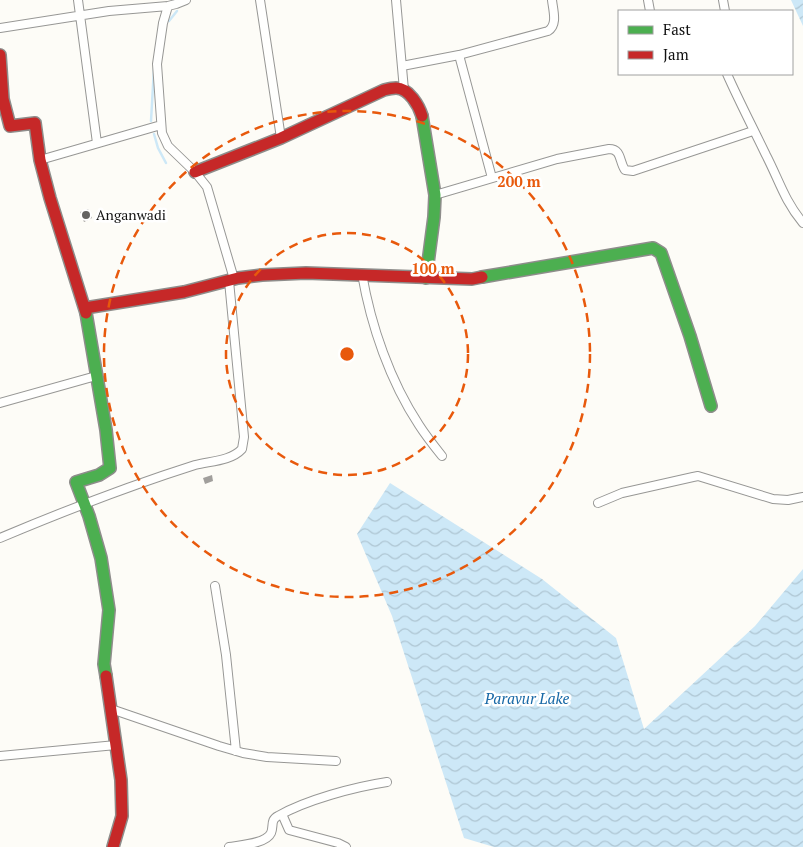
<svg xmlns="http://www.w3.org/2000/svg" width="803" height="847" font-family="'PT Serif',serif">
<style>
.water{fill:url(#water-waves)}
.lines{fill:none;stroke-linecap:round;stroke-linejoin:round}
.stream{stroke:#cde8f7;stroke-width:2.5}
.building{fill:#a19f9c}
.street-casing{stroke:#979795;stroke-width:10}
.fast-casing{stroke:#8e8d8b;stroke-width:14}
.jam-casing{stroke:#8e8d8b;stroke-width:14}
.street{stroke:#fffffe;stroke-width:8}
.fast{stroke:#4caf50;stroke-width:11}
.jam{stroke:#c62828;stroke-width:11}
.ring{fill:none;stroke:#e8590c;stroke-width:2.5;stroke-dasharray:9 6}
.poi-dot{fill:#646362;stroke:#fff;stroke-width:2}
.labels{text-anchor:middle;stroke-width:5;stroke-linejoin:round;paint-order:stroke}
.poi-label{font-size:14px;fill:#111;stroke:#fff;text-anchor:start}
.water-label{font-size:15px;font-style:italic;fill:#1768a6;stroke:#fff}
.centre{fill:#e8590c;stroke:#fff;stroke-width:2.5}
.ring-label{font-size:15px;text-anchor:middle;font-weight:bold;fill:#e8590c;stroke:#fff;stroke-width:5;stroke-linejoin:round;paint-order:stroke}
</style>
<defs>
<pattern id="water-waves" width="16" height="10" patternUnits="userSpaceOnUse" patternTransform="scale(1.25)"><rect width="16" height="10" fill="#cde8f7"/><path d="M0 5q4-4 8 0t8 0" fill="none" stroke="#afc6d3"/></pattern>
</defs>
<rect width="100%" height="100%" fill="#fdfcf7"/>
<path class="water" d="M791,0H803V26Z
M390,483L542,579L616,638L644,729L755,626L803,569V847H494L464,838L392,616L357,534Z"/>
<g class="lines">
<path class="stream" d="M169,21L177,11
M151,121L154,68
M154,134L158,148L166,163"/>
</g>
<path class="building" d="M88,209L92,218L84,222L80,212Z
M212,475L213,481L205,484L203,478Z"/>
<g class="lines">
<defs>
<path id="street" d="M78,0L97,143
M260,0L281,138
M396,0L404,90
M648,0L650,11
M723,0L725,11
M168,6L163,23L157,64L162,133L168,146L195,172L207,187L234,279
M0,28L109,11L168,6L176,4L186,0
M459,55L492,178
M402,66L459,55L548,31C558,25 553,10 552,0
M727,74C739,101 753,128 766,155C779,180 784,200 803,223
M40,160L161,125
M435,195L557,159L609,149C622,149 619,162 625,170L633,171L753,131
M362,274C371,326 390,381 419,425C426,436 434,446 442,456
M0,403L96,376
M598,503L622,493L693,477L698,476L773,499L788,500L803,497
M0,538C64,511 129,486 195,465C210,461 231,461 242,449L244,437L229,281
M215,586L226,655L236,751
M111,709L219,746L243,753L267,757L336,761
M0,756L116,745
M282,814L289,830L338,843L346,847
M229,847C240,845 266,844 271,833C274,826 270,820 278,816C306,800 354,787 387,782"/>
<path id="fast" d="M422,116L435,195L434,217L426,278
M482,277L653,248L661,253L690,336L711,406
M86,313L106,430L110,468L99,475L76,482L89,516L101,558L109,610L104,664L106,676"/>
<path id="jam" d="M0,55L3,99L10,126L35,123L40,160L50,198L86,313
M195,172L281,138L384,90C388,89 392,88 396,88C409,88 419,106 422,116
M85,308L184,292L238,278L262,275L306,273L472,279L482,277
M106,676L121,780L122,816L113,847"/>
</defs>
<use href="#street" class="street-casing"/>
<use href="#fast" class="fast-casing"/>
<use href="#jam" class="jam-casing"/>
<use href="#street" class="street"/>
<use href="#fast" class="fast"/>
<use href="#jam" class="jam"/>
</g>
<g class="ring">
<circle cx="347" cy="354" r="121"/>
<circle cx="347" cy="354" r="243"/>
</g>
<circle class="poi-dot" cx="86" cy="215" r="5"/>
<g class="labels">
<g class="poi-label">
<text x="96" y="220">Anganwadi</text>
</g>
<g class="water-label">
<text x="527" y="704">Paravur Lake</text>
</g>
</g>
<circle cx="347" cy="354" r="8" class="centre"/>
<g class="ring-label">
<text x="519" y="187">200 m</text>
<text x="433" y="274">100 m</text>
</g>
<rect x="618" y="10" width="175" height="65" fill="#ffffff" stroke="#a0a0a0"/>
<rect x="628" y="26" width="25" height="8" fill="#4caf50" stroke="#a0a0a0"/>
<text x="663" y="35" font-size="15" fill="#111111">Fast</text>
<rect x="628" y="51" width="25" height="8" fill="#c62828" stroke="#a0a0a0"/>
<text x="663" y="60" font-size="15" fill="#111111">Jam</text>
</svg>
